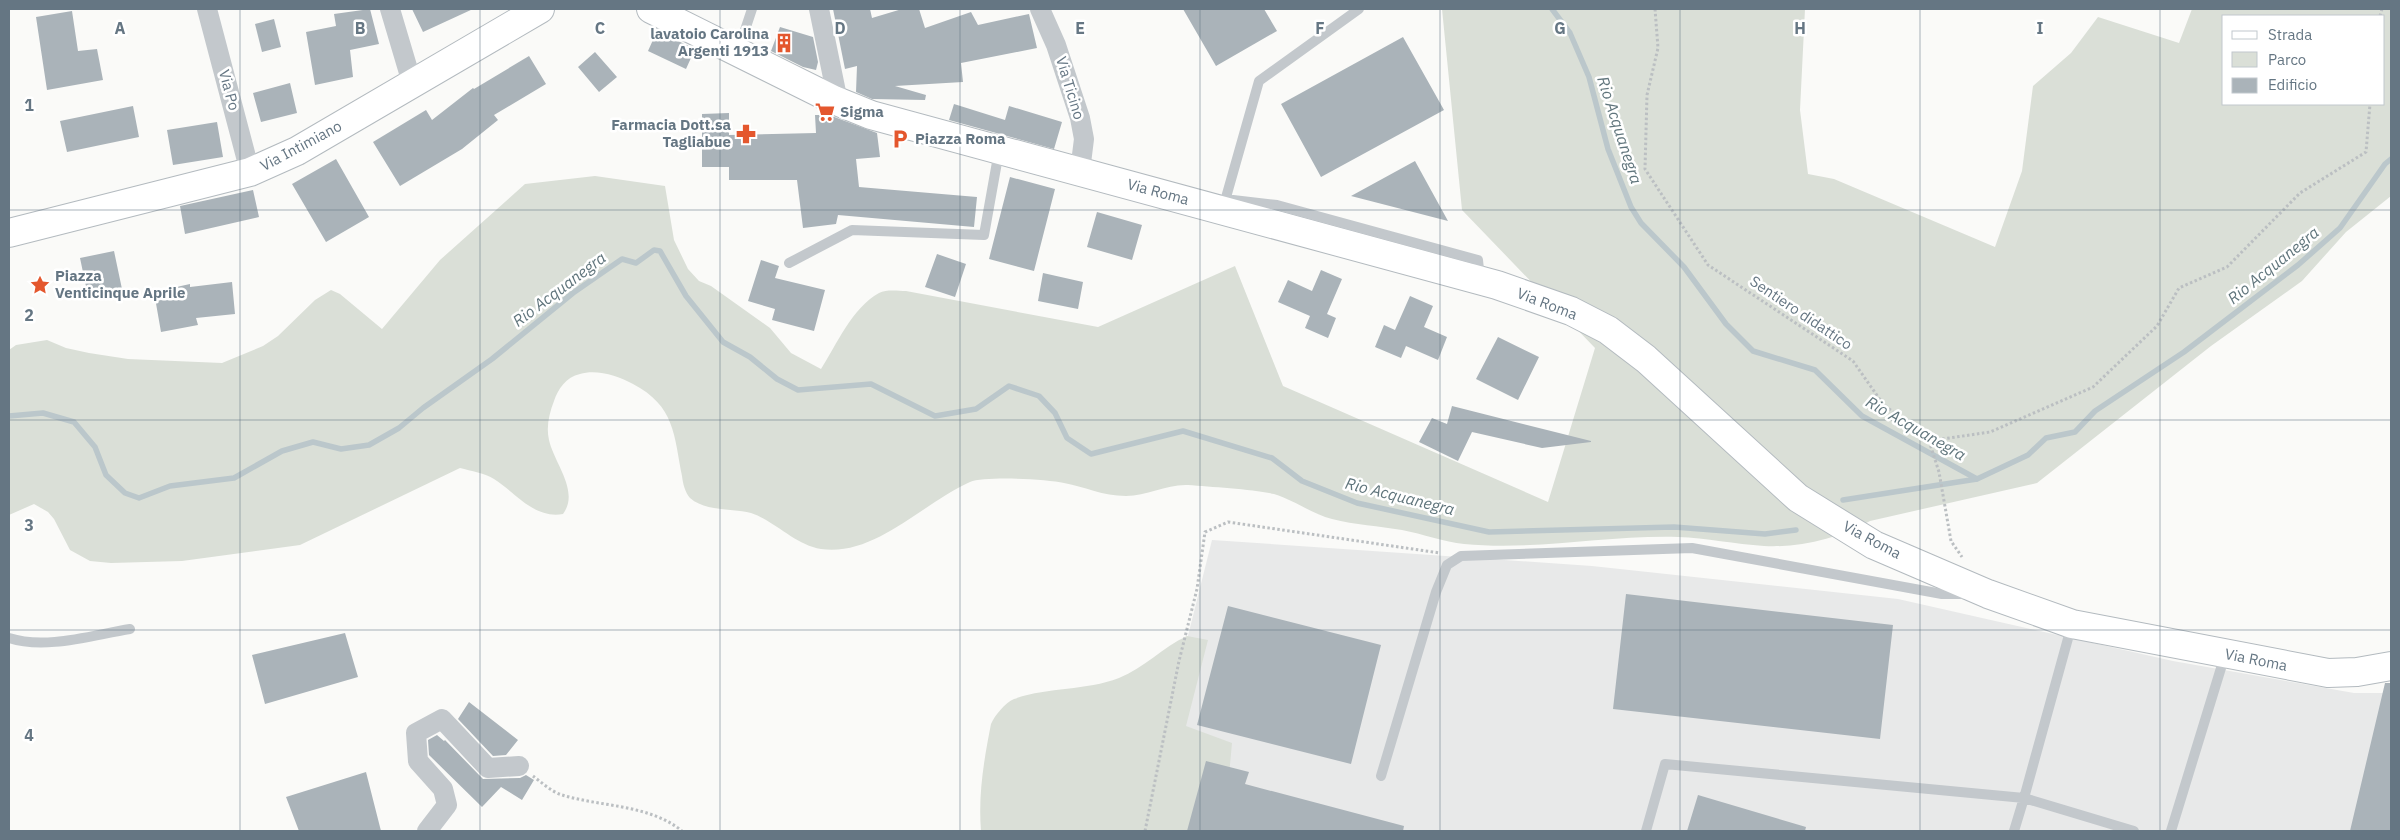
<svg xmlns="http://www.w3.org/2000/svg" width="2400" height="840" font-family="'IBM Plex Sans',sans-serif">
<style>
.built{fill:#e8e9e9}
.green{fill:#dadfd7;fill-rule:evenodd}
.lines{fill:none;stroke-linecap:round;stroke-linejoin:round}
.stream{stroke:#bbc7cb;stroke-width:5.5}
.building{fill:#aab3b9}
.secondary-casing{stroke:#b3babf;stroke-width:30}
.path{stroke:#bbbfc2;stroke-width:3;stroke-dasharray:2.5 2.5;stroke-linecap:butt}
.lane{stroke:#c3c8cc;stroke-width:10}
.street{stroke:#c3c8cc;stroke-width:20}
.secondary{stroke:#fff;stroke-width:28}
.grid{fill:none;stroke:#657683;stroke-width:1;stroke-opacity:0.55}
.labels{text-anchor:middle;stroke-width:5;stroke-linejoin:round;paint-order:stroke}
.poi-label{font-size:15px;font-weight:bold;fill:#657683;stroke:#fff;text-anchor:start}
.street-label{font-size:15px;fill:#657683;stroke:#fff}
.water-label{font-size:16px;font-style:italic;fill:#60757c;stroke:#fff}
.grid-label{font-size:16px;text-anchor:middle;font-weight:bold;fill:#657683;stroke:#fff;stroke-width:5;stroke-linejoin:round;paint-order:stroke}
</style>
<rect width="100%" height="100%" fill="#fafaf8"/>
<path class="built" d="M1212,540L1592,566L1898,599L2173,661L2354,693H2391V831H1139Z"/>
<path class="green" d="M1442,9H1805L1800,110L1808,174L1834,179L1995,247L2022,171L2033,86L2071,53L2098,17L2179,43L2192,9H2391V196L2346,232L2302,281L2211,346L2037,483L1870,521C1840,538 1800,548 1764,546C1735,544 1706,538 1678,537C1607,535 1535,551 1464,544C1444,542 1423,534 1402,530C1379,526 1355,525 1332,519C1312,514 1294,500 1274,494C1252,489 1211,487 1188,485C1167,484 1147,496 1126,496C1102,496 1086,487 1064,483C1046,479 985,476 970,482C924,502 875,557 821,549C795,545 775,521 751,513C732,508 706,512 690,498C685,492 683,484 682,476C674,435 675,406 633,384C618,376 597,369 580,374C566,377 558,389 554,401C549,414 546,427 549,440C554,463 580,491 563,514C534,519 516,493 494,479C485,473 471,471 460,468L300,545L182,561L111,563L90,561L70,550L54,519L48,512L34,504L9,515V350L16,345L47,340L66,348L89,353L128,359L222,363L263,346L278,336L315,300L331,290L340,294L382,329L440,260L525,184L595,176L665,186L674,240L688,269L699,281L711,286L770,328L791,353L821,369C837,344 852,308 879,293C887,289 898,291 906,291L1098,327L1235,266L1283,386L1548,502L1595,348L1462,210ZM2224,16H2384V104H2224Z
M1187,636L1208,640L1186,726L1232,743L1224,831H981C978,794 984,760 991,724C995,715 1005,703 1014,699C1047,687 1085,691 1119,678C1144,668 1163,647 1187,636Z"/>
<g class="lines">
<path class="stream" d="M1552,9L1570,33L1589,77L1608,149L1631,207L1641,223L1684,267L1726,324L1753,351L1815,370L1862,416L1977,479
M9,416L43,413L74,422L95,447L106,475L125,493L139,498L170,486L234,478L282,451L313,442L341,449L369,445L399,428L423,408L492,359L573,293L622,259L636,263L654,250L660,251L686,296L723,342L750,357L777,379L798,390L871,384L935,416L976,409L1009,386L1039,396L1055,413L1067,438L1091,454L1183,431L1272,458L1302,481L1357,503L1489,532L1674,527L1765,534L1796,530
M1843,500L1977,479L2028,455L2046,438L2075,432L2095,411L2184,352L2298,265L2340,228L2385,164L2391,159"/>
</g>
<path class="building" d="M370,9L379,44L350,50L353,77L315,85L306,32L336,26L334,14Z
M412,9H473L423,32Z
M833,9H870L872,18L902,9H919L925,28L971,12L978,25L1029,14L1037,48L961,63L963,82L895,86L926,95L925,100L872,99L856,92L857,66L845,69Z
M1183,9H1264L1277,31L1216,66Z
M72,11L78,51L97,49L103,80L47,90L36,17Z
M274,19L281,47L262,52L255,24Z
M780,27L813,37L818,62L816,70L803,67L771,51Z
M657,31L695,49L686,69L648,51Z
M1403,37L1444,110L1321,177L1281,104Z
M595,52L617,77L599,92L578,67Z
M529,56L546,84L494,115L498,120L462,149L400,186L373,142L426,110L432,120L473,88L474,89Z
M290,83L297,113L261,122L253,93Z
M954,104L1005,120L1009,106L1062,122L1054,149L949,120Z
M133,106L139,137L67,152L60,121Z
M729,113V135L816,133L815,115H829L877,133L880,157L856,159L859,187L977,197L974,227L838,215L836,224L803,228L797,180H729V167H702V114Z
M217,122L223,157L173,165L167,130Z
M336,159L369,217L326,242L292,184Z
M1415,161L1448,221L1351,196Z
M1010,177L1055,189L1034,271L989,259Z
M253,190L259,217L185,234L180,206Z
M1097,212L1142,225L1132,260L1087,247Z
M114,251L122,289L88,296L80,258Z
M937,254L966,264L955,297L925,287Z
M761,260L779,266L775,278L825,290L814,331L772,320L775,309L748,301Z
M1321,270L1342,279L1327,314L1336,318L1328,338L1305,328L1310,316L1278,302L1288,280L1312,291Z
M1043,273L1083,282L1078,309L1038,301Z
M232,282L235,314L196,318L198,325L161,332L154,292L190,284V287Z
M1410,296L1433,306L1424,327L1447,337L1438,360L1406,346L1401,358L1375,347L1384,325L1395,330Z
M1498,337L1539,357L1518,400L1476,379Z
M1452,406L1591,441V442L1542,448L1472,432L1458,461L1419,442L1432,418L1447,424Z
M1626,594L1893,625L1880,739L1613,709Z
M1228,606L1381,645L1351,764L1197,725Z
M345,633L358,677L265,704L252,655Z
M2385,683H2391V831H2350Z
M469,702L518,740L506,755L493,756L458,719Z
M437,735L444,741L445,740L483,779L520,778L526,775L534,780L522,800L501,787L482,807L429,755L428,740Z
M1206,761L1249,772L1245,784L1404,826L1403,831H1187Z
M366,772L381,831H299L286,797Z
M1698,795L1806,827L1805,831H1687Z"/>
<g class="lines">
<defs>
<path id="secondary" d="M651,9L834,100L871,115L1497,285L1571,311L1608,330L1646,359L1798,498L1874,545L1988,594L2072,624L2328,673L2357,672L2391,666
M9,233L250,172L297,151L540,9"/>
</defs>
<use href="#secondary" class="secondary-casing"/>
<path class="path" d="M1655,9L1658,48L1647,95L1645,169L1708,265L1853,361L1883,404L1929,441L1990,432L2093,387L2157,326L2179,288L2227,267L2300,193L2366,152L2370,104
M2380,16L2382,9
M1929,441L1939,472L1951,541L1962,557
M533,776C541,782 552,792 562,795C601,807 649,804 682,831
M1145,831L1179,661L1197,589L1205,532L1228,522L1440,553"/>
<path class="lane" d="M738,51L752,9
M1227,206L1233,200L1277,205L1478,260L1480,279
M1223,208L1259,81L1359,9
M789,263L852,230L984,235L999,151
M9,638C46,650 92,635 130,629
M1381,776L1436,592L1447,565L1461,556L1692,548L1942,594H1967
M1646,831L1665,764L2024,798L2072,624
M2014,831L2024,798L2134,831
M2171,831L2225,655"/>
<path class="street" d="M207,9L250,172
M390,9L412,83
M819,9L836,92L834,100
M1040,9L1056,45L1080,118L1084,139L1080,171
M427,831L447,805L443,789L418,761L416,733L442,719L488,768L519,766"/>
<use href="#secondary" class="secondary"/>
</g>
<path class="grid" d="M240,9V831M480,9V831M720,9V831M960,9V831M1200,9V831M1440,9V831M1680,9V831M1920,9V831M2160,9V831M9,210H2391M9,420H2391M9,630H2391"/>
<defs>
<symbol id="building-bare" viewBox="-9 -9 18 18"><path d="M-4-6H4V6H1V3H-1V6H-4ZM-2.5-4.3h1.7v1.8h-1.7ZM.8-4.3h1.7v1.8H.8ZM-2.5-1h1.7V.8h-1.7ZM.8-1h1.7V.8H.8Z" fill="#e4572e" stroke="#fff" stroke-width="2.5" paint-order="stroke"/></symbol>
<symbol id="supermarket-bare" viewBox="-9 -9 18 18"><path d="M-6-5.5h2.5l.6 2H6L4.5 2H-2.5L-4.4-4H-6ZM-1.5 3.2a1.3 1.3 0 1 0 .1 0ZM3 3.2a1.3 1.3 0 1 0 .1 0Z" fill="#e4572e" stroke="#fff" stroke-width="2.5" paint-order="stroke"/></symbol>
<symbol id="pharmacy-bare" viewBox="-9 -9 18 18"><path d="M-2-6h4v4h4v4h-4v4h-4v-4h-4v-4h4Z" fill="#e4572e" stroke="#fff" stroke-width="2.5" paint-order="stroke"/></symbol>
<symbol id="parking-bare" viewBox="-9 -9 18 18"><path d="M-3.5-5.5H1a3.5 3.5 0 0 1 0 7H-1V5.5H-3.5ZM-1-3.4V-.6H.8a1.4 1.4 0 0 0 0-2.8Z" fill="#e4572e" stroke="#fff" stroke-width="2.5" paint-order="stroke"/></symbol>
<symbol id="sight-bare" viewBox="-9 -9 18 18"><path d="M0-6L1.8-2.2L6-1.7L2.9 1.2L3.7 5.4L0 3.3L-3.7 5.4L-2.9 1.2L-6-1.7L-1.8-2.2Z" fill="#e4572e" stroke="#fff" stroke-width="2.5" paint-order="stroke"/></symbol>
</defs>
<g fill-rule="evenodd">
<use href="#building-bare" x="770" y="29" width="28" height="28"/>
<use href="#supermarket-bare" x="811" y="98" width="28" height="28"/>
<use href="#pharmacy-bare" x="732" y="120" width="28" height="28"/>
<use href="#parking-bare" x="886" y="125" width="28" height="28"/>
<use href="#sight-bare" x="26" y="271" width="28" height="28"/>
</g>
<g class="labels">
<g class="poi-label">
<text x="769" y="39" text-anchor="end">lavatoio Carolina<tspan x="769" dy="17">Argenti 1913</tspan></text>
<text x="840" y="117">Sigma</text>
<text x="731" y="130" text-anchor="end">Farmacia Dott.sa<tspan x="731" dy="17">Tagliabue</tspan></text>
<text x="915" y="144">Piazza Roma</text>
<text x="55" y="281">Piazza<tspan x="55" dy="17">Venticinque Aprile</tspan></text>
</g>
<g class="street-label">
<text transform="translate(1070 88) rotate(73)" y="5">Via Ticino</text>
<text transform="translate(229 90) rotate(75)" y="5">Via Po</text>
<text transform="translate(301 146) rotate(-28)" y="5">Via Intimiano</text>
<text transform="translate(1158 192) rotate(15)" y="5">Via Roma</text>
<text transform="translate(1547 304) rotate(21)" y="5">Via Roma</text>
<text transform="translate(1801 313) rotate(34)" y="5">Sentiero didattico</text>
<text transform="translate(1872 540) rotate(28)" y="5">Via Roma</text>
<text transform="translate(2256 660) rotate(11)" y="5">Via Roma</text>
</g>
<g class="water-label">
<text transform="translate(1620 130) rotate(72)" y="6">Rio Acquanegra</text>
<text transform="translate(2273 265) rotate(-39)" y="6">Rio Acquanegra</text>
<text transform="translate(559 289) rotate(-37)" y="6">Rio Acquanegra</text>
<text transform="translate(1916 428) rotate(30)" y="6">Rio Acquanegra</text>
<text transform="translate(1400 496) rotate(14)" y="6">Rio Acquanegra</text>
</g>
</g>
<g class="grid-label">
<text x="120" y="34">A</text>
<text x="360" y="34">B</text>
<text x="600" y="34">C</text>
<text x="840" y="34">D</text>
<text x="1080" y="34">E</text>
<text x="1320" y="34">F</text>
<text x="1560" y="34">G</text>
<text x="1800" y="34">H</text>
<text x="2040" y="34">I</text>
<text x="29" y="111">1</text>
<text x="29" y="321">2</text>
<text x="29" y="531">3</text>
<text x="29" y="741">4</text>
</g>
<rect width="2400" height="840" fill="none" stroke="#657683" stroke-width="20"/>
<rect x="2222" y="15" width="162" height="90" fill="#ffffff" stroke="#c1c8cd"/>
<rect x="2232" y="31" width="25" height="8" fill="#ffffff" stroke="#c1c8cd"/>
<text x="2268" y="40" font-size="15" fill="#657683">Strada</text>
<rect x="2232" y="52" width="25" height="15" fill="#dadfd7" stroke="#c1c8cd"/>
<text x="2268" y="65" font-size="15" fill="#657683">Parco</text>
<rect x="2232" y="78" width="25" height="15" fill="#aab3b9" stroke="#c1c8cd"/>
<text x="2268" y="90" font-size="15" fill="#657683">Edificio</text>
</svg>
